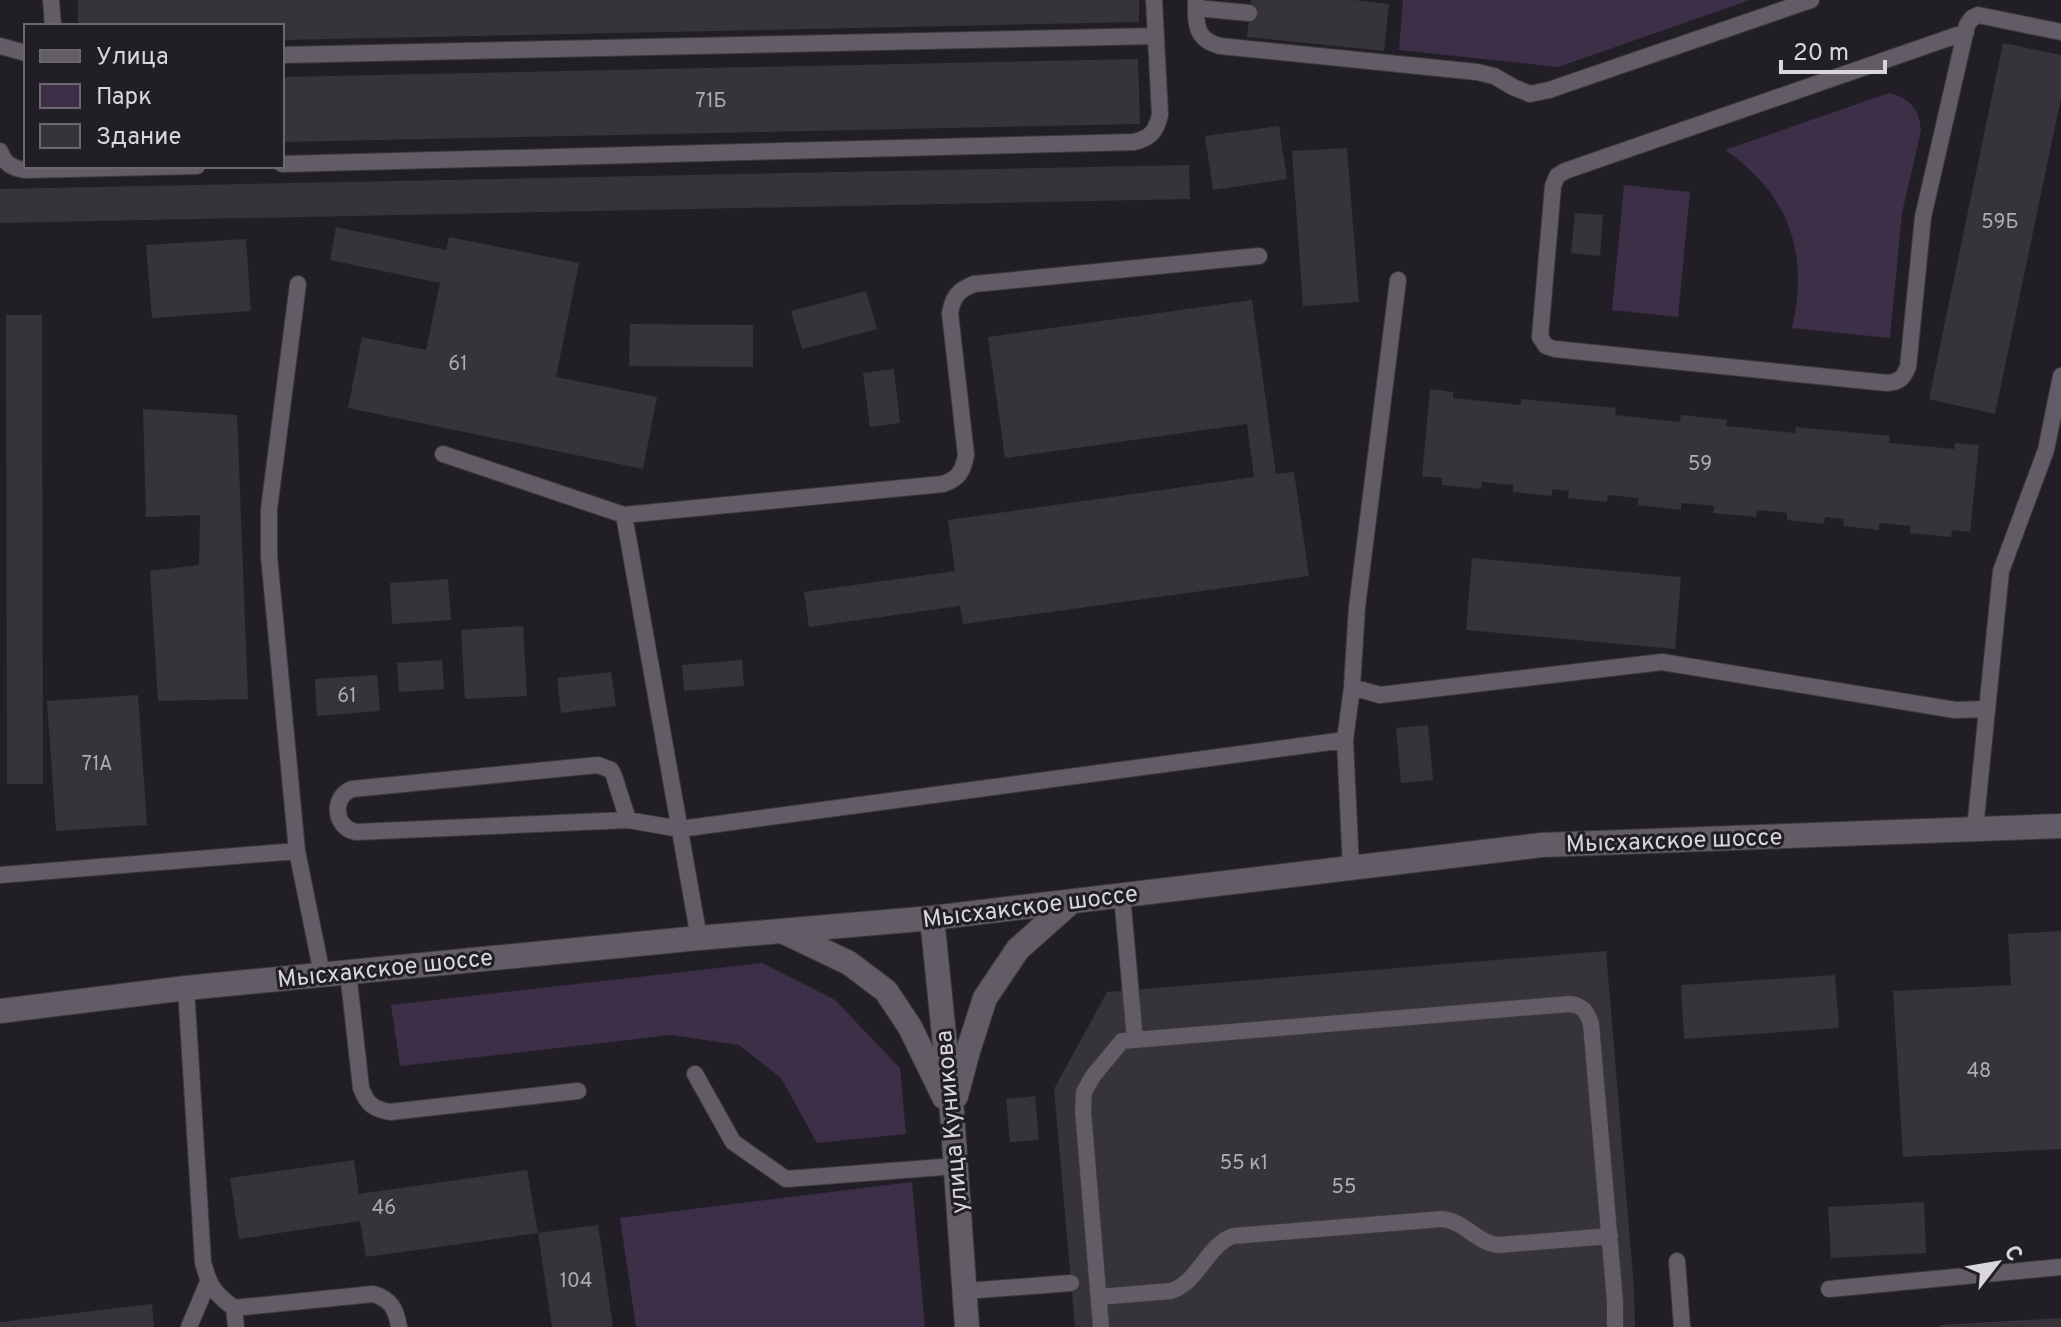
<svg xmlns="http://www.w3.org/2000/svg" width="2061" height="1327" font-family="Overpass,sans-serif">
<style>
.green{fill:#3d2f48}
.building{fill:#37333b}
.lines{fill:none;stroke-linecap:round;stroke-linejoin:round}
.service-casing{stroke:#3d3940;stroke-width:18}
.tertiary-casing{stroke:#3d3940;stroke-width:26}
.service{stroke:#615c65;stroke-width:16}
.tertiary{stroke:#615c65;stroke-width:24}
.labels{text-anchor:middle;stroke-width:6;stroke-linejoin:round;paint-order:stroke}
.number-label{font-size:20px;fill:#b0acb3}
.street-label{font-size:24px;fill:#d8d5db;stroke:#221e26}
</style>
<rect width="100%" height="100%" fill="#221e26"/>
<path class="green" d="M1403,0H1750L1558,67L1399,50Z
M1889,93C1910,98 1920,110 1921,131L1902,213L1890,338L1792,328C1809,253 1790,195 1725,150Z
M1624,185L1690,192L1678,317L1612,310Z
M762,963L835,1000L900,1068L906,1134L817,1143L781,1078L739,1045L671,1035L400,1066L391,1005Z
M912,1182L925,1327H636L620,1218Z"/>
<path class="building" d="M78,0H1139V22L282,40V26H78Z
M1251,0H1354L1389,4L1384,51L1247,37Z
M2003,43L2061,55V98L1995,414L1929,399Z
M1138,59L1140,124L282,142V77Z
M1279,126L1287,179L1213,190L1205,136Z
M1347,148L1359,302L1303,306L1292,151Z
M1189,165L1190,199L0,223V189Z
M1575,213L1603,215L1600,256L1571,253Z
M336,227L446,250L449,237L579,263L556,377L657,397L643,469L348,408L362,337L426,350L440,283L330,260Z
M246,239L251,311L152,318L146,245Z
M866,291L877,329L802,349L791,311Z
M1252,300L1276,474L1294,472L1309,576L963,624L960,606L809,627L804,592L955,571L948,520L1254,477L1247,424L1005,458L988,337Z
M6,315H42L43,784H7Z
M630,324L753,325V367L629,366Z
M894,369L900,423L870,427L863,373Z
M1430,389L1453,392V398L1521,405V399L1616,408L1615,415L1680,422L1681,415L1727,420L1726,426L1795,433L1796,427L1890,436L1889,443L1954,449L1955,443L1979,445L1970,532L1952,530L1951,537L1910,533V526L1879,523V530L1843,526L1844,519L1825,517L1824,524L1787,520V513L1757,510L1756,517L1713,513L1714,506L1696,504L1681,503V510L1638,505V498L1608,495L1607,502L1568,498L1569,491L1552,489V496L1513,492V485L1482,482L1481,489L1442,485V478L1422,476Z
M143,409L237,415L248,699L158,701L150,571L199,565L200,515L146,517Z
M1472,558L1681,577L1675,649L1466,630Z
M448,579L451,620L392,624L390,583Z
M523,626L527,696L465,699L461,630Z
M442,660L444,689L399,692L397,663Z
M742,660L744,686L684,691L682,665Z
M611,672L616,706L561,713L557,678Z
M377,675L380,711L317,716L315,679Z
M138,695L147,825L56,831L47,701Z
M1428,725L1433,780L1401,783L1396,728Z
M2061,931V1149L1903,1157L1893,991L2011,985L2008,934Z
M1606,951L1634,1288L1635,1327H1075L1054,1089L1107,992Z
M1835,975L1839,1028L1684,1039L1681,985Z
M1035,1096L1039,1140L1010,1142L1006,1099Z
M354,1160L359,1194L527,1170L538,1233L366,1257L360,1221L239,1239L230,1178Z
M1924,1202L1926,1253L1831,1258L1828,1207Z
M598,1225L613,1327H552L538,1233Z
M152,1304L154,1327H0V1322Z
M2061,1318V1327H1939V1325Z"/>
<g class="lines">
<defs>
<path id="service" d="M51,0L53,26
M1196,0C1196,23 1194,39 1220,46L1477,72L1494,76L1513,87L1530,94L1549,90L1811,0
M1196,8L1249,13
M1966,32L1565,171L1557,176L1553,186L1540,337L1546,346L1555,349L1887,383C1900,382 1903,378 1908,367L1923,217L1967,25L1972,18L1978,15L2061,32
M0,46L26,53
M282,55L1156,36
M0,151C5,164 12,168 25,170L197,166
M282,164L1134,142C1151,138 1156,131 1160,115L1154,0
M298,284L269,509V556L297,851L322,974
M443,454L624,515L943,484C958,479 963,472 966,455L950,313C953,297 958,290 974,284L1259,256
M624,515L699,938
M1352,687L1380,695L1662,662L1955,710L1987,709
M628,820L614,776L611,770L598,765L352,789C331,797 334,828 356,832L628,820L680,829L1345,740
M1975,829L2001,571L2046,450L2061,376
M1351,869L1345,740L1352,687L1357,607L1398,280
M0,875L297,851
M1122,895L1135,1040
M348,972L361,1088C367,1104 373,1109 390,1112L578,1091
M186,988L203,1262C209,1286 214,1293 234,1308L373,1294C391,1299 396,1309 399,1327
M695,1074L733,1142L786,1179L956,1166
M1677,1261L1682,1327
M1829,1289L2061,1267
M965,1291L1071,1283
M1099,1297L1171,1291C1199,1282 1206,1246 1233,1236L1442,1219C1465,1221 1476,1243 1499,1245L1610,1236
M234,1308L236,1327
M189,1327L208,1282
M1101,1327L1083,1110L1084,1092L1093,1076L1122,1041L1569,1004C1583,1005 1587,1012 1591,1024L1615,1302V1327"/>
<path id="tertiary" d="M932,918L952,1113L967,1327
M784,932L849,963L886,991L910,1027L944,1097
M0,1011L186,988L699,938L932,918L1542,845L2061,826
M956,1096L968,1051L985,998L1018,949L1072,901"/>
</defs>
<use href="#service" class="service-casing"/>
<use href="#tertiary" class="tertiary-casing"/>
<use href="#service" class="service"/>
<use href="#tertiary" class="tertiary"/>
</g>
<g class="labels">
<g class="number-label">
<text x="711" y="107">71Б</text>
<text x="2000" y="228">59Б</text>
<text x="458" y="370">61</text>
<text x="1700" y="470">59</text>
<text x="347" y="702">61</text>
<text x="97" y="770">71А</text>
<text x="1979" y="1077">48</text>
<text x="1244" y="1169">55 к1</text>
<text x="1344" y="1193">55</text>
<text x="384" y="1214">46</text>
<text x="576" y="1287">104</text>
</g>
<g class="street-label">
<text transform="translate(1674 840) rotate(-2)" y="8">Мысхакское шоссе</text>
<text transform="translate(1030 906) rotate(-7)" y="8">Мысхакское шоссе</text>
<text transform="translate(385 968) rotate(-6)" y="8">Мысхакское шоссе</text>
<text transform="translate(951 1122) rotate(-95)" y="8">улица Куникова</text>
</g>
</g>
<rect x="24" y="24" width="260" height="144" fill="#221e26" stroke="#6b676e" stroke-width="2"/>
<rect x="40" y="50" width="40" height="12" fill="#615c65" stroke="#6b676e" stroke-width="2"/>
<text x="96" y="64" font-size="24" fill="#d8d5db">Улица</text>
<rect x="40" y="84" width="40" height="24" fill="#3d2f48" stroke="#6b676e" stroke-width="2"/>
<text x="96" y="104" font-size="24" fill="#d8d5db">Парк</text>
<rect x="40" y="124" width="40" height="24" fill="#37333b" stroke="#6b676e" stroke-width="2"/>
<text x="96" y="144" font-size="24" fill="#d8d5db">Здание</text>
<g transform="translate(1997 1263) rotate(59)" stroke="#221e26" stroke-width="6" paint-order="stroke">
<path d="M0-6L14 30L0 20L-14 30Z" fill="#d8d5db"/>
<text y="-12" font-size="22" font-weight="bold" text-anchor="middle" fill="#d8d5db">С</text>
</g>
<path d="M1781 60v12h104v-12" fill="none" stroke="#d8d5db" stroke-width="4"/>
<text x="1793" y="60" font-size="24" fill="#d8d5db" stroke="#221e26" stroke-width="6" paint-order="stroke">20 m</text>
</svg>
